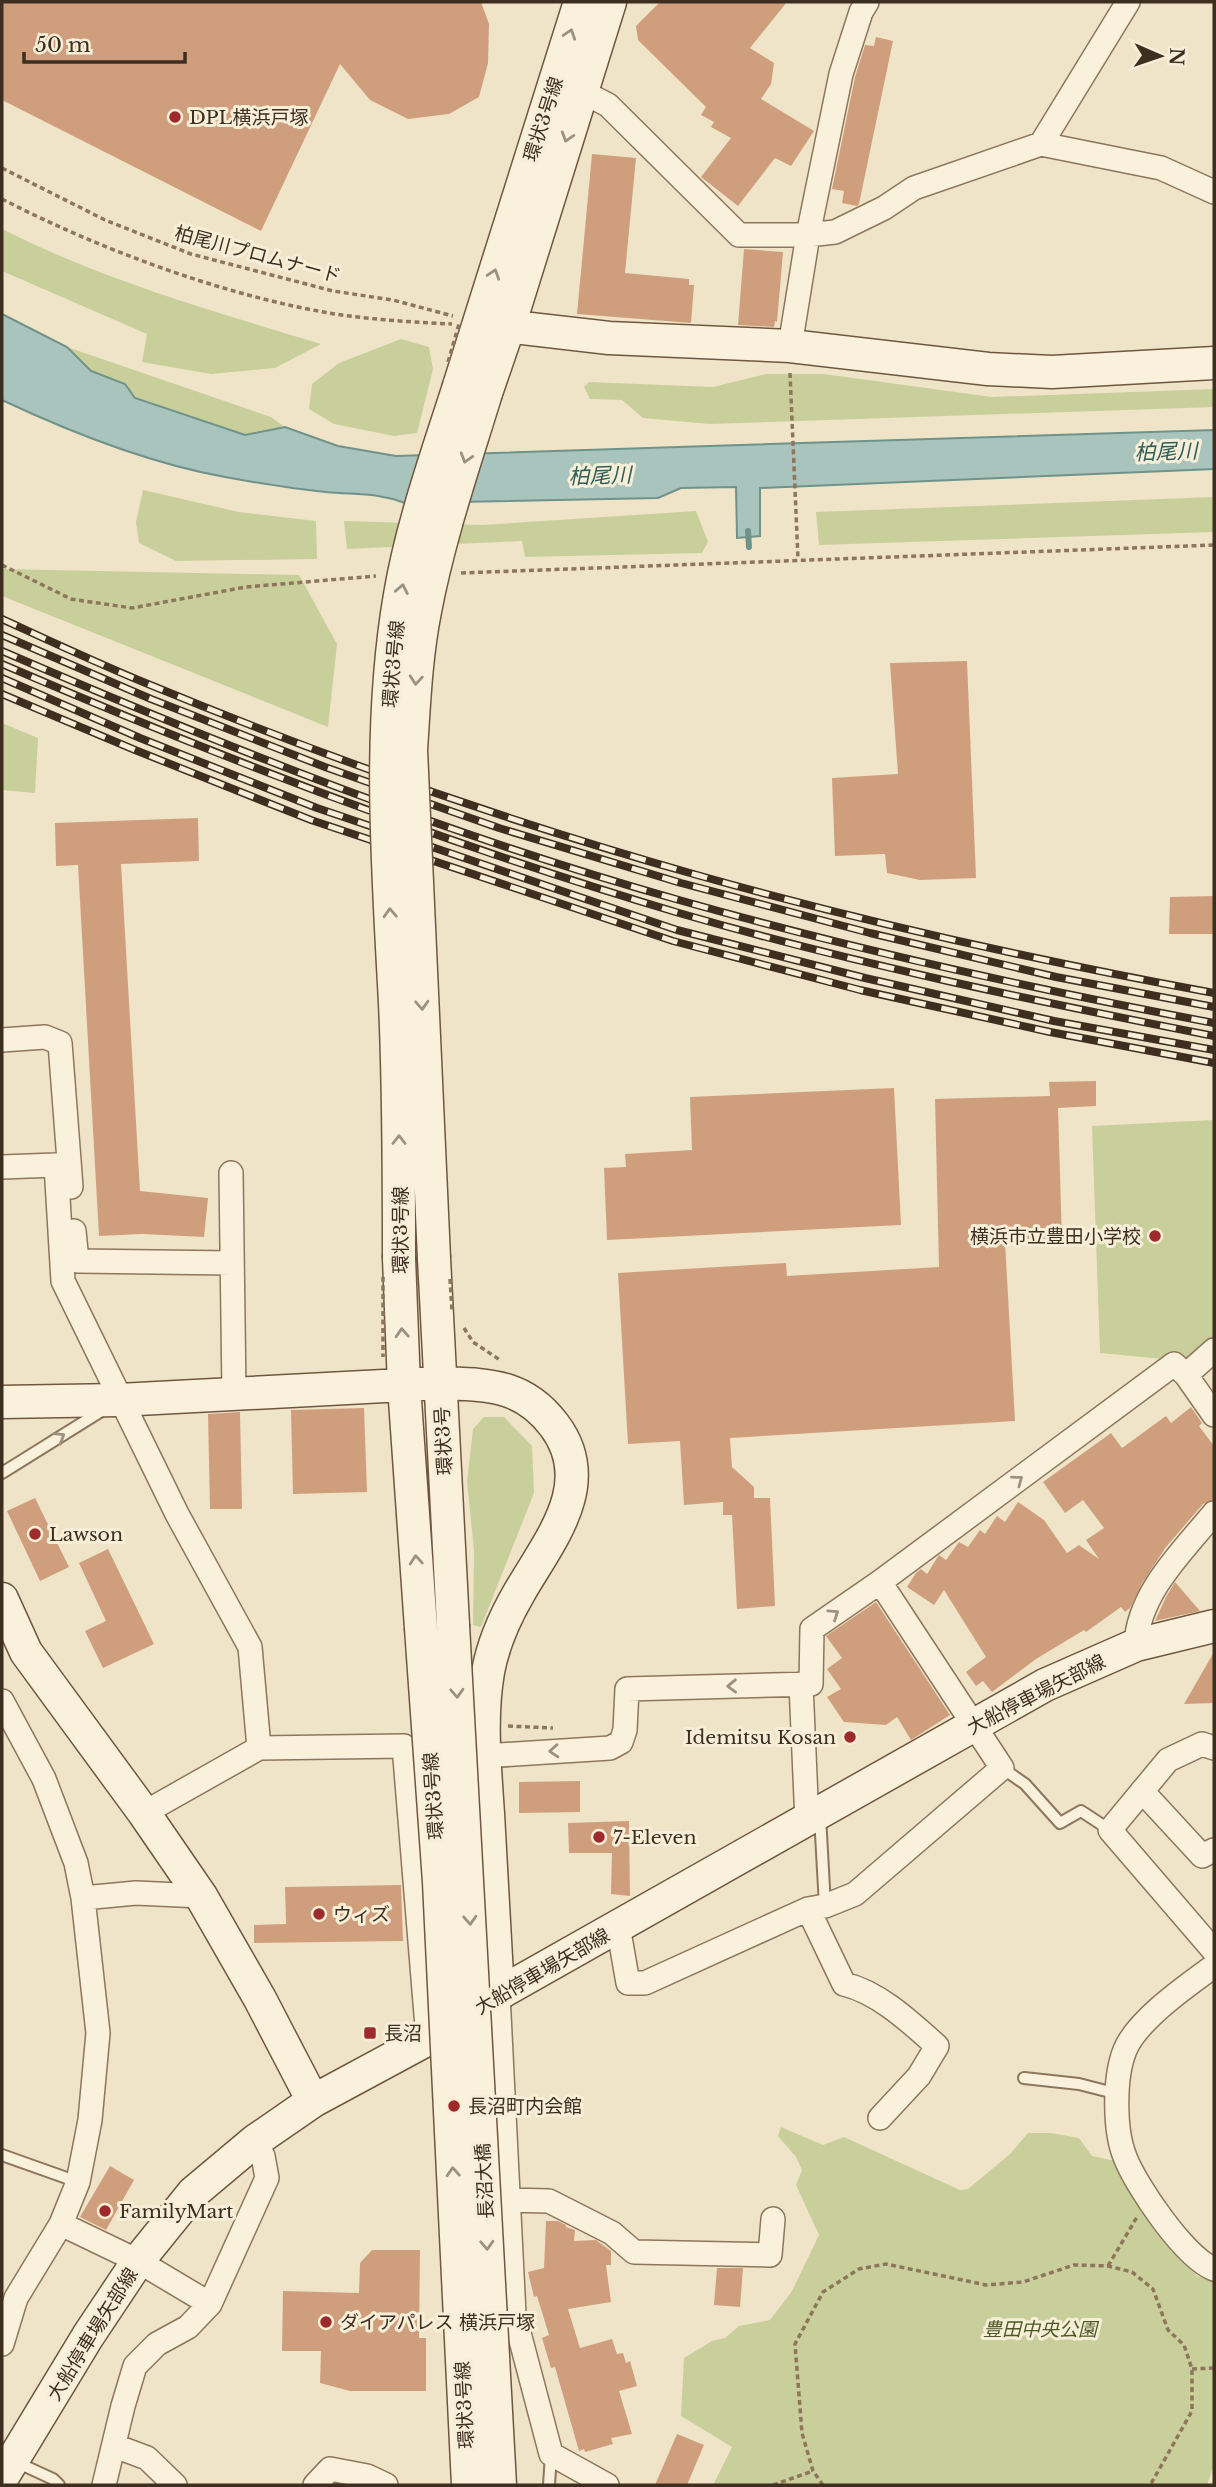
<svg xmlns="http://www.w3.org/2000/svg" width="1216" height="2487" font-family="'Libre Baskerville','Noto Sans JP',serif">
<style>
.green{fill:#c9cf9b}
.water{fill:#a9c4bc;stroke:#6f938a;stroke-width:2}
.lines{fill:none;stroke-linecap:round;stroke-linejoin:round}
.stream{stroke:#6f938a;stroke-width:6}
.building{fill:#cf9f7d}
.lane-casing{stroke:#8d765c;stroke-width:14}
.street-casing{stroke:#8d765c;stroke-width:26}
.secondary-casing{stroke:#6f573f;stroke-width:35}
.path{stroke:#8d765c;stroke-width:3.5;stroke-dasharray:5 3.5;stroke-linecap:butt}
.lane{stroke:#faf1dc;stroke-width:10}
.street{stroke:#faf1dc;stroke-width:23}
.secondary{stroke:#faf1dc;stroke-width:32}
.rail-casing{stroke:#3d2e20;stroke-width:8}
.rail{stroke:#f7eed8;stroke-width:5;stroke-dasharray:16;stroke-linecap:butt}
.secondary-bridge-casing{stroke:#6f573f;stroke-width:35;stroke-linecap:butt}
.path-bridge{stroke:#8d765c;stroke-width:3.5;stroke-dasharray:5 3.5;stroke-linecap:butt}
.secondary-bridge{stroke:#faf1dc;stroke-width:32}
.oneway{stroke:#9c907e}
.poi-dot{fill:#9e2a2b;stroke:#f7eed8;stroke-width:2.5}
.labels{text-anchor:middle;stroke-width:6;stroke-linejoin:round;paint-order:stroke}
.poi-label{font-size:19px;fill:#3d2e20;stroke:#f7eed8;text-anchor:start}
.street-label{font-size:19px;fill:#3d2e20;stroke:#f7eed8}
.park-label{font-size:19px;font-style:italic;fill:#4d5a26;stroke:#f7eed8}
.water-label{font-size:21px;font-style:italic;fill:#2f5d5a;stroke:#f7eed8}
</style>
<rect width="100%" height="100%" fill="#f0e4c8"/>
<path class="green" d="M2,229C103,280 212,311 321,344L275,368L211,374L142,362L147,334L2,271Z
M401,339L429,347L433,369L417,433L394,436L334,424L309,409L312,384L339,363Z
M67,347L271,417L285,427L245,435L135,397L125,384L91,371Z
M766,374H824L992,397L1214,389V407L709,424L643,418L622,400L590,399L584,387L589,382L713,387Z
M143,490L239,512L316,521L317,559L176,561L139,543L136,522Z
M1214,497V532L819,545L816,512Z
M696,511L708,542L702,553L525,557L522,541L347,549L344,521L483,525Z
M2,569L299,575L337,644L328,727L2,596Z
M2,723L38,738L35,793L2,790Z
M1214,1120V1346L1194,1362L1100,1353L1092,1126Z
M484,1417H504L532,1446L534,1493L481,1627L473,1625L474,1550L467,1482L473,1429Z
M781,2127L823,2145L844,2137L960,2190L968,2189L1010,2154L1028,2133H1051L1079,2138L1092,2156L1115,2161L1197,2276L1214,2281V2465L1207,2485H713L732,2447L681,2416L684,2358L712,2341L725,2338L739,2326L770,2320L792,2291L819,2235L796,2185L802,2170L796,2157L778,2136Z"/>
<path class="water" d="M2,314L67,347L91,371L125,384L135,398L245,435L285,427L338,446L396,456L1214,430V469L760,488V536L737,538L736,487L681,488L658,498L405,503C376,492 356,495 326,492C293,489 258,483 225,477C148,463 72,433 2,400Z"/>
<g class="lines">
<path class="stream" d="M748,531L749,547"/>
</g>
<path class="building" d="M2,2H481L489,24L488,63L479,97L449,114L408,119L370,100L340,64L261,231L2,100Z
M660,2H787L750,48L774,63L771,84L761,99L814,131L791,166L775,158L738,206L701,177L731,138L711,127L714,122L701,115L706,107L638,40L636,26Z
M876,37L893,41L859,204L857,206L842,203L844,191L832,189L855,77L865,45L874,46Z
M592,154L636,158L625,273L689,279V285H694L691,323L577,314Z
M744,249L783,252L777,322L775,321L774,327L738,325Z
M967,661L976,878L920,880L887,873L885,854L835,856L832,778L898,774L890,663Z
M198,818L199,861L121,864L140,1191L208,1198L204,1237L142,1234L99,1236L78,865L56,866L55,823Z
M1214,896V934H1169L1170,897Z
M1096,1081V1106L1058,1108L1062,1241L1005,1242L1015,1421L730,1438L732,1467L754,1487V1498H770L775,1606L737,1609L732,1515H723V1502L684,1505L680,1441L628,1444L618,1273L786,1263L787,1276L939,1267L935,1099L1050,1096L1049,1082Z
M894,1088L901,1225L607,1240L604,1168L626,1167L625,1154L692,1150L690,1097Z
M1191,1407L1202,1423L1199,1426L1214,1446V1499L1203,1504L1166,1547L1142,1583L1130,1608L1125,1612L1121,1607L1086,1632L1084,1630L1036,1659L992,1692L983,1681L976,1686L966,1672L986,1657L944,1590L934,1605L907,1587L916,1573L921,1569L927,1574L939,1555L946,1560L959,1542L968,1547L980,1530L985,1534L997,1516L1005,1522L1018,1502L1044,1520L1067,1553L1079,1545L1099,1559L1086,1540L1104,1528L1083,1500L1065,1513L1043,1482L1111,1433L1122,1448L1166,1416L1171,1423Z
M364,1408L367,1492L293,1494L291,1410Z
M240,1412L242,1509H210L208,1414Z
M35,1498L69,1567L40,1581L7,1511Z
M108,1549L154,1644L103,1668L85,1631L106,1621L79,1563Z
M1175,1582L1200,1611L1155,1621L1166,1597Z
M876,1602L950,1715L911,1740L897,1717L886,1725L844,1722L827,1697L841,1689L827,1669L842,1658L826,1636Z
M1214,1652V1703L1184,1704Z
M580,1781V1812L519,1813V1782Z
M629,1821L630,1896L611,1894L612,1853H569L568,1823Z
M401,1885L403,1941L254,1943V1925L286,1924L285,1887Z
M110,2166L134,2180L106,2230L80,2217Z
M546,2221H558L566,2225V2227L575,2230L574,2241L596,2240L611,2251V2265H606L611,2302L568,2309L580,2348L612,2339L617,2354L623,2353L626,2363L630,2361L637,2386L619,2391L632,2434L611,2438L613,2444L585,2452L584,2449L579,2451L555,2367L551,2368L542,2338L549,2335L537,2296L534,2297L528,2272L544,2268Z
M372,2250H420L419,2338H426V2391H350L320,2383L321,2351H282L283,2291L359,2293L360,2263Z
M717,2268H743L740,2307L714,2305Z
M677,2434L704,2445L687,2485H655Z"/>
<g class="lines">
<defs>
<path id="lane" d="M2,1473L103,1410
M1002,1768L1025,1784L1060,1823L1081,1811L1110,1830
M820,1816L825,1906
M1024,2078L1079,2084L1118,2094
M2,2155L78,2182
M16,2462L53,2479L59,2485
M549,2485L551,2454"/>
<path id="street" d="M581,91L608,105L739,235H808L835,232L884,208L914,188L1041,144L1161,168L1214,192
M1041,144L1128,2
M790,346L808,235L841,74L861,12L867,2
M2,1040L45,1037L60,1043L71,1187
M2,1167L56,1165L63,1281L177,1514L250,1647L259,1748
M231,1173L234,1394
M74,1231L77,1261L232,1263
M1186,1375L1214,1350
M1136,1645C1138,1593 1183,1551 1214,1513
M801,1684L807,1822
M2,1701L44,1779L76,1863L83,1898L98,2033L90,2120L78,2182L61,2224L138,2261L210,2304
M1214,1748L1202,1744L1168,1760L1110,1830L1214,1951
M484,1756L610,1748L621,1742L625,1730L627,1689L811,1684L812,1629L880,1582L1174,1364L1186,1375L1214,1415
M1142,1791L1202,1856L1214,1850
M144,1813L259,1748L404,1746L428,2039
M83,1898L136,1893L201,1896
M808,1909L844,1984C880,1993 910,2022 937,2046L919,2076L880,2118
M618,1926L628,1983H645L808,1909L825,1906L855,1894L1002,1768L880,1582
M1214,1966C1188,1985 1137,2020 1125,2050C1114,2077 1114,2130 1125,2157C1136,2186 1185,2258 1214,2269
M498,1994L514,2314L551,2454L607,2485
M508,2200L549,2201L612,2233L634,2252L770,2255L773,2219
M2,2344L16,2298L61,2224
M115,2446L147,2458L175,2485
M104,2485L123,2406L135,2366L157,2344L188,2327L210,2304L267,2178L263,2156L255,2141
M315,2485L330,2469L367,2476L386,2485"/>
<path id="secondary" d="M479,323L609,338L790,346L988,369L1052,372L1214,363
M459,386L580,2
M486,393L509,326L610,2
M399,1258L404,1386L421,1628
M434,1258L453,1625
M2,1402L119,1400L441,1383C488,1385 523,1384 554,1425C599,1484 548,1542 519,1593C505,1617 493,1644 488,1672C480,1718 485,1768 488,1814C491,1874 495,1934 498,1994
M2,1599L26,1652L144,1813L201,1896L260,1999L313,2101
M2,2478L88,2336L138,2261L193,2193L255,2141L313,2101L428,2039L498,1994L1045,1685L1136,1645L1214,1626"/>
</defs>
<use href="#lane" class="lane-casing"/>
<use href="#street" class="street-casing"/>
<use href="#secondary" class="secondary-casing"/>
<path class="path" d="M2,168L105,220L191,254L333,291L393,300L453,316
M2,199C101,250 225,296 335,314C374,320 413,322 452,324
M790,373L798,559
M2,565L71,599L132,608L246,587L376,576
M461,573L1214,545
M464,1328L473,1342L500,1360
M508,1726L553,1728
M1108,2266L1137,2217
M1192,2369L1214,2368
M773,2485L813,2471
M823,2485L813,2471L802,2433L795,2344L823,2292L859,2269L886,2264L986,2285L1023,2282L1074,2265L1108,2266L1132,2272L1153,2289L1168,2330L1184,2345L1192,2369V2411L1152,2482L1148,2485"/>
<use href="#lane" class="lane"/>
<use href="#street" class="street"/>
<use href="#secondary" class="secondary"/>
<defs>
<path id="rail" d="M2,619C50,641 99,664 148,684C325,757 512,823 697,875C867,923 1040,961 1214,993
M2,635L151,699L325,767L499,828L681,883L870,933L1056,977L1214,1007
M2,651C223,746 447,835 679,900C855,950 1034,989 1214,1023
M2,664C223,759 448,845 679,913C855,964 1035,1001 1214,1036
M2,678L140,738L317,808L677,930L865,978L1054,1021L1214,1050
M2,694L135,750L311,820L673,941L860,990L1050,1032L1214,1063"/>
</defs>
<use href="#rail" class="rail-casing"/>
<use href="#rail" class="rail"/>
<defs>
<path id="secondary-bridge" d="M399,1258C399,1173 399,1088 395,1003C388,868 377,729 400,595C412,524 437,455 459,386
M434,1258L411,750C414,704 416,656 425,611C439,537 464,465 486,393
M453,1625L500,2485
M421,1628L439,1882L468,2485"/>
</defs>
<use href="#secondary-bridge" class="secondary-bridge-casing"/>
<path class="path-bridge" d="M448,362L459,324
M383,1277V1357
M450,1279L452,1311"/>
<use href="#secondary-bridge" class="secondary-bridge"/>
</g>
<defs><path id="oneway-chevron" d="M-2-3.5L2.5 0L-2 3.5" fill="none" stroke-width="1.6" stroke-linecap="round" stroke-linejoin="round" transform="scale(1.75)"/></defs>
<g class="oneway">
<use href="#oneway-chevron" transform="translate(570 34) rotate(-72)"/>
<use href="#oneway-chevron" transform="translate(567 137) rotate(107)"/>
<use href="#oneway-chevron" transform="translate(494 274) rotate(-72)"/>
<use href="#oneway-chevron" transform="translate(466 458) rotate(107)"/>
<use href="#oneway-chevron" transform="translate(402 589) rotate(-79)"/>
<use href="#oneway-chevron" transform="translate(416 680) rotate(95)"/>
<use href="#oneway-chevron" transform="translate(390 913) rotate(-93)"/>
<use href="#oneway-chevron" transform="translate(422 1005) rotate(87)"/>
<use href="#oneway-chevron" transform="translate(399 1140) rotate(-90)"/>
<use href="#oneway-chevron" transform="translate(402 1333) rotate(-93)"/>
<use href="#oneway-chevron" transform="translate(60 1437) rotate(-32)"/>
<use href="#oneway-chevron" transform="translate(1018 1480) rotate(-37)"/>
<use href="#oneway-chevron" transform="translate(416 1560) rotate(-94)"/>
<use href="#oneway-chevron" transform="translate(834 1614) rotate(-34)"/>
<use href="#oneway-chevron" transform="translate(732 1686) rotate(179)"/>
<use href="#oneway-chevron" transform="translate(457 1693) rotate(87)"/>
<use href="#oneway-chevron" transform="translate(554 1751) rotate(176)"/>
<use href="#oneway-chevron" transform="translate(470 1920) rotate(87)"/>
<use href="#oneway-chevron" transform="translate(453 2172) rotate(-93)"/>
<use href="#oneway-chevron" transform="translate(487 2245) rotate(87)"/>
</g>
<g class="poi-dot">
<circle cx="175" cy="117" r="7"/>
<circle cx="1155" cy="1236" r="7"/>
<circle cx="35" cy="1534" r="7"/>
<circle cx="850" cy="1737" r="7"/>
<circle cx="599" cy="1837" r="7"/>
<circle cx="319" cy="1914" r="7"/>
<rect x="363" y="2026" width="14" height="14" rx="3.5"/>
<circle cx="454" cy="2106" r="7"/>
<circle cx="105" cy="2211" r="7"/>
<circle cx="326" cy="2322" r="7"/>
</g>
<g class="labels">
<g class="poi-label">
<text x="189" y="124">DPL横浜戸塚</text>
<text x="1141" y="1243" text-anchor="end">横浜市立豊田小学校</text>
<text x="49" y="1541">Lawson</text>
<text x="836" y="1744" text-anchor="end">Idemitsu Kosan</text>
<text x="613" y="1844">7-Eleven</text>
<text x="333" y="1921">ウィズ</text>
<text x="384" y="2040">長沼</text>
<text x="468" y="2113">長沼町内会館</text>
<text x="119" y="2218">FamilyMart</text>
<text x="340" y="2329">ダイアパレス 横浜戸塚</text>
</g>
<g class="street-label">
<text transform="translate(543 119) rotate(-72)" y="7">環状3号線</text>
<text transform="translate(258 254) rotate(15)" y="7">柏尾川プロムナード</text>
<text transform="translate(393 664) rotate(-85)" y="7">環状3号線</text>
<text transform="translate(400 1230) rotate(-90)" y="7">環状3号線</text>
<text transform="translate(443 1441) rotate(-93)" y="7">環状3号</text>
<text transform="translate(1036 1694) rotate(-27)" y="7">大船停車場矢部線</text>
<text transform="translate(433 1796) rotate(-94)" y="7">環状3号線</text>
<text transform="translate(542 1971) rotate(-30)" y="7">大船停車場矢部線</text>
<text transform="translate(484 2181) rotate(-93)" y="7">長沼大橋</text>
<text transform="translate(92 2334) rotate(-58)" y="7">大船停車場矢部線</text>
<text transform="translate(464 2405) rotate(-93)" y="7">環状3号線</text>
</g>
<g class="park-label">
<text x="1040" y="2336">豊田中央公園</text>
</g>
<g class="water-label">
<text transform="translate(1166 452) rotate(-2)" y="7">柏尾川</text>
<text transform="translate(600 476) rotate(-2)" y="7">柏尾川</text>
</g>
</g>
<rect width="1216" height="2487" fill="none" stroke="#3d2e20" stroke-width="7"/>
<g transform="translate(1160 56) rotate(92)" stroke="#f7eed8" stroke-width="5" paint-order="stroke">
<path d="M0-5L12 26L0 18L-12 26Z" fill="#3d2e20"/>
<text y="-10" font-size="19" font-weight="bold" text-anchor="middle" fill="#3d2e20">N</text>
</g>
<path d="M24 52v10h161v-10" fill="none" stroke="#3d2e20" stroke-width="3.5"/>
<text x="35" y="52" font-size="21" fill="#3d2e20" stroke="#f7eed8" stroke-width="5" paint-order="stroke">50 m</text>
</svg>
